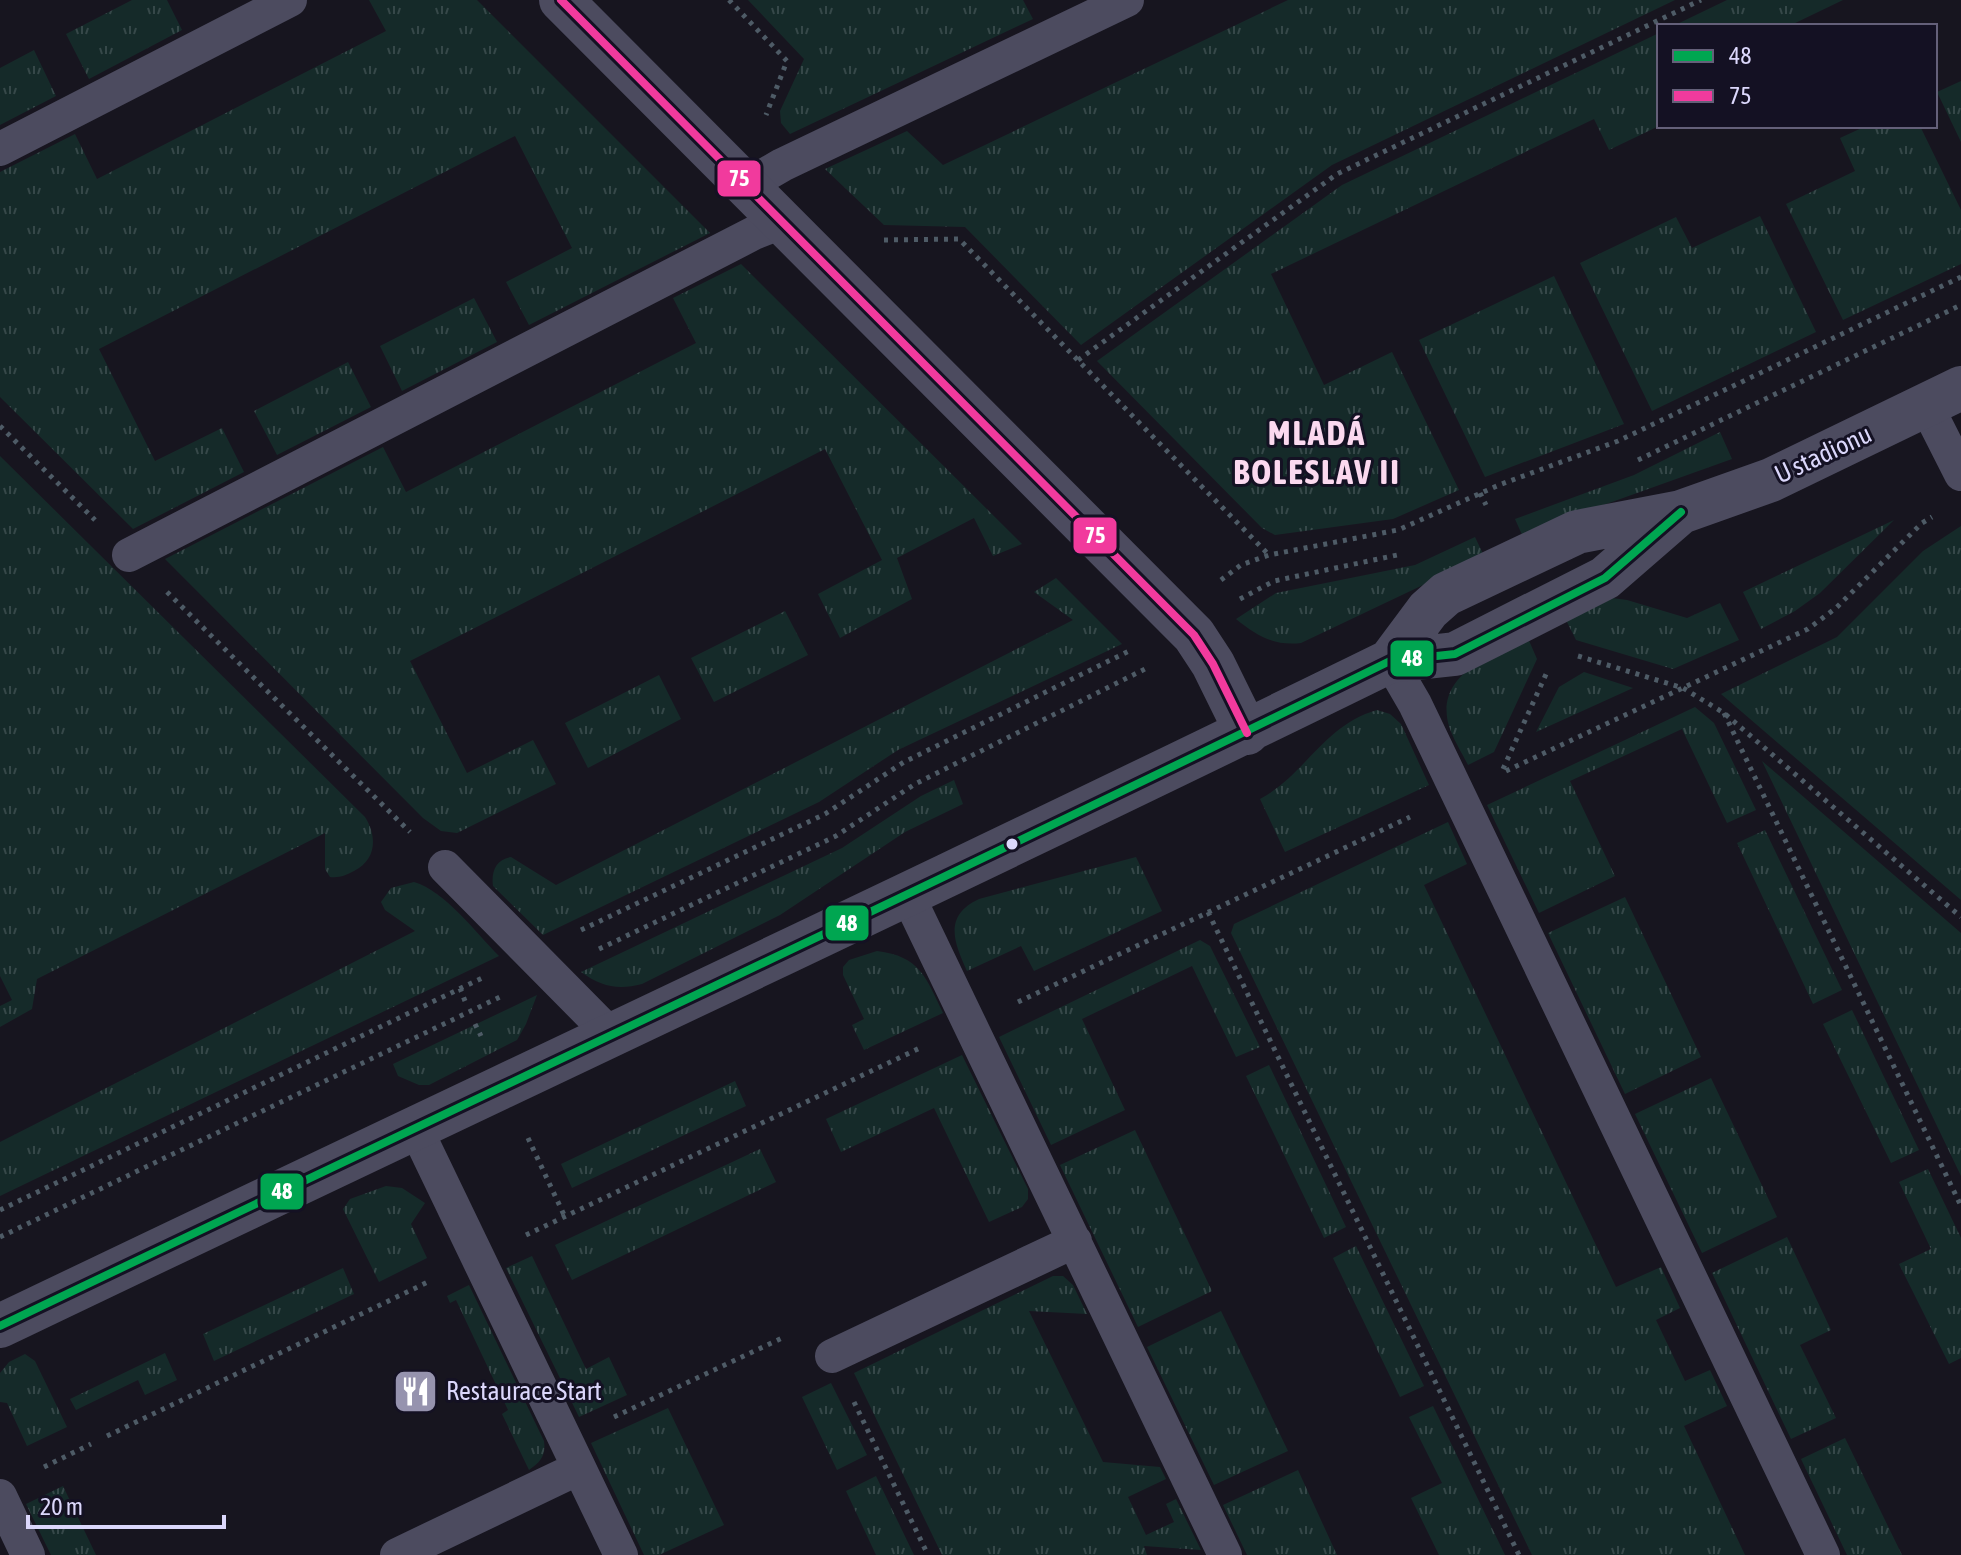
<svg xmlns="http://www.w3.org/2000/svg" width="1961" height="1555" font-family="'Asap Condensed',sans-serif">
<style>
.grass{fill:url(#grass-tufts)}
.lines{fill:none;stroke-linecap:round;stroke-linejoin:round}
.path{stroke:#4e5b66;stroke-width:5;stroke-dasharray:4 6;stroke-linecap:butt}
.service{stroke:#4c4b5f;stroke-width:34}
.minor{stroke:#4c4b5f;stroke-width:44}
.bus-1-casing{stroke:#141123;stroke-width:14}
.bus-2-casing{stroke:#141123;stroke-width:14}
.bus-1{stroke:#00a651;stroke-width:8}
.bus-2{stroke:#f13a9d;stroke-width:8}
.bus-dot{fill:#dbd7fb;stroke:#141123;stroke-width:3}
.labels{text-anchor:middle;stroke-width:6;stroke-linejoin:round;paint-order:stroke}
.street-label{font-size:26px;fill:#dbd7fb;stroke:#141123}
.poi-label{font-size:26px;fill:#dbd7fb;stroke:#141123;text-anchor:start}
.district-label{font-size:34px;font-weight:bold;letter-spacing:2px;fill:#fbd9ef;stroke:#141123}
.line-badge{stroke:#141123;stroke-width:3}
.badge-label{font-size:22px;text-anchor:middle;font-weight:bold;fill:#fff}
</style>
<defs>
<pattern id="grass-tufts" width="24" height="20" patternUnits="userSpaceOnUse" patternTransform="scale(2)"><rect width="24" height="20" fill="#152a29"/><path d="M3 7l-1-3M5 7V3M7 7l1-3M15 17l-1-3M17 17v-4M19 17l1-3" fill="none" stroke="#364849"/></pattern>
</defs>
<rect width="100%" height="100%" fill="#17151f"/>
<path class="grass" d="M132,0H167L182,30L89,79L66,34Z
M369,0H477L710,233L529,325L506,282L572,248L515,136L99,349L155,461L222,428L244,472L133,529L0,397V172L75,134L97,179L386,31Z
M748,0H1023L1033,19L790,134L781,123L780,111L804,59Z
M1288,0H1675L1332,165L1081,345L965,227L884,225L825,169L907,131L943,165Z
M1727,0H1843L1789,26H1673Z
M1659,33V126L1609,150L1594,119L1271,274L1324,385L1392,352L1459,490L1393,519L1275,535L1262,528L1097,361L1342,185Z
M34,50L56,96L0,125V68Z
M1961,81V142L1937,92Z
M1866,126H1920L1961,210V264L1843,320L1786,204L1855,171L1840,138Z
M1760,216L1816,332L1652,411L1580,263L1676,217L1692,248Z
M741,264L1022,544L993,556L974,518L897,558L912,599L840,638L818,594L882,560L825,449L410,661L467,773L533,740L556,784L457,833L441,831L423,818L165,559L383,447L406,492L696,343L673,298Z
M1554,276L1624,424L1485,477L1419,340Z
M474,298L497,342L402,391L380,346Z
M348,362L371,407L277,455L254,411Z
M1720,432L1732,459L1556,522L1523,537L1515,519L1634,475Z
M0,456L365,817C377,836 377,859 354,871C346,875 340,878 330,877L325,869V833L37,979L32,1009L0,1027V1006L12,1000L0,976Z
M1894,520L1820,593L1795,611L1761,629L1743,592Z
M1961,526V900L1721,694L1837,637L1923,551Z
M1475,537L1484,556L1301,643C1274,646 1257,636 1236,619L1276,593L1415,565Z
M1056,578L1122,644L898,750L819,802L543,935L493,886C491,872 496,859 511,857L556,885L1073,620L1034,592Z
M1612,598L1627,600L1687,618L1720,603L1739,640L1673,669L1576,640L1564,616Z
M785,611L808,655L714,702L691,658Z
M1527,636L1537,659L1494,752L1468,765C1462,753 1453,739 1449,726C1434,675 1492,655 1527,636Z
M1584,672L1633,688L1536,732L1559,687Z
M659,675L681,719L588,768L565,723Z
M1695,707L1714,723L1756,810L1727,823L1682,729L1570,781L1615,876L1539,913L1487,805Z
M1377,710L1390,714L1401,724L1429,785L1285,852L1260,799C1305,775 1324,725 1377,710Z
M1762,761L1961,933V1176Z
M954,780L963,804L905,832L780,915L642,984C618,990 602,987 581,972L842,848L921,796Z
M1448,822L1467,864L1424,885L1616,1287L1661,1267L1680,1308L1656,1320L1685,1381L1710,1370L1727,1406L1684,1426L1745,1555H1532L1231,933L1234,924Z
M1765,830L1842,990L1813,1004L1737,843Z
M1136,857L1162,911L1034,971L1021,946L967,971C954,942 943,916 979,899Z
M414,882C445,891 476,933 499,956L0,1196V1142L415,931L385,910L381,902L391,888Z
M1625,897L1701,1057L1625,1094L1548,933Z
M1200,940L1210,946L1260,1047L1236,1057L1192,966L1082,1019L1125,1110L1051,1145L999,1037Z
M877,951C920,956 926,978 943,1013L864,1050L852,1025L864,1019L843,975V967L849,960Z
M537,995L526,1024L517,1040L429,1085H419L398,1076L393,1064Z
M1852,1010L1919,1150L1891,1163L1823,1024Z
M962,1055L1028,1189V1199L1022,1207L989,1222L934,1108L841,1152L826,1119Z
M1269,1065L1346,1227L1324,1238L1246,1076Z
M1711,1078L1777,1217L1702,1253L1635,1114Z
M735,1081L746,1106L572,1188L561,1164Z
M1135,1130L1212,1291L1138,1327L1060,1165Z
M760,1149L776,1182L572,1280L555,1245Z
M1928,1169L1961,1238V1358L1949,1364L1899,1264L1931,1249L1899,1182Z
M386,1186L402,1188L425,1203L411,1224L427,1258L379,1282L343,1209L350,1199Z
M1787,1237L1831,1330L1800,1345L1836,1418L1791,1439L1712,1273Z
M1356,1246L1424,1386L1400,1397L1333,1258Z
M532,1256L586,1369L609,1357L627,1395L579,1417L506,1268Z
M343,1268L354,1294L214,1361L203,1334Z
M1053,1276H1063L1073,1285L1087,1314L1029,1311L1103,1462L1160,1467L1166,1479L1128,1497L1146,1535L1174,1522L1166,1504L1176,1499L1201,1550L1144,1546L1147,1555H942L854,1373Z
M469,1285L544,1441C546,1455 541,1462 529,1470L502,1414L508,1410L456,1300L450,1303L447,1296Z
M1221,1311L1288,1451L1214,1485L1147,1347Z
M165,1353L177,1380L145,1395L138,1380L76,1410L70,1399Z
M25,1354L35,1361L67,1427L27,1446L7,1403L0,1402V1373L9,1362Z
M831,1383L867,1455L837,1470L802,1397Z
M1433,1406L1505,1555H1439L1411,1498L1442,1483L1409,1417Z
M668,1408L724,1525L659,1555H644L591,1443Z
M1845,1438L1902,1555H1847L1801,1459Z
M1298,1470L1337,1555H1247L1223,1505Z
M876,1476L914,1555H876L846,1491Z
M63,1486L96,1555H51L26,1504Z"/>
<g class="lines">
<path class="path" d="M729,0L787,61L766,115
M884,240L959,239L1269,555
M1078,360L1337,174L1701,0
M0,426L95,520
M1638,460L1961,305
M1480,493L1486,505
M1221,580L1241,565L1269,555L1398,530L1499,485L1618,441L1961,277
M167,592L410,832
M1240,599L1274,581L1402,554
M1578,656L1683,688L1724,713L1961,917
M1724,713L1961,1206
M1503,769L1547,672
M1506,771L1808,629L1836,608L1922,523L1932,517
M1208,912L1519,1555
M581,930L825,814L904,762L1131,650
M599,949L836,836L915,784L1149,667
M460,988L465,1001
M1018,1002L1410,817
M475,1024L481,1036
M528,1138L565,1217
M0,1210L482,978
M526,1235L922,1047
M0,1237L500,997
M854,1402L928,1555
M614,1417L782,1338
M107,1436L430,1281
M44,1467L91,1444"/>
<path class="service" d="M0,149L290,0
M746,186L782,165L1127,0
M1926,405L1961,474
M129,555L754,233L782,222
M1390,661L1415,704L1823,1555
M445,867L610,1034
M908,896L1225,1555
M415,1127L621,1555
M832,1356L1075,1241
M0,1496L28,1555
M397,1555L579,1468"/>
<path class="minor" d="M561,0L1194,635L1213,664L1247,733
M1390,661L1428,610L1446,594L1577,532L1681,512L1771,480L1961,388
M0,1326C463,1104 929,887 1390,661L1455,654L1605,578L1681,512"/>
<defs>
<path id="bus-1" d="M0,1326C463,1104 929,887 1390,661L1455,654L1605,578L1681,512"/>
<path id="bus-2" d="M561,0L1194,635L1213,664L1247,733"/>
</defs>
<use href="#bus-1" class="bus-1-casing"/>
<use href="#bus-2" class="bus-2-casing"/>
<use href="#bus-1" class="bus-1"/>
<use href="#bus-2" class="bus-2"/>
</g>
<defs>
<symbol id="restaurant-square" viewBox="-11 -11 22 22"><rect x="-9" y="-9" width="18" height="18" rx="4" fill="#9693ae" stroke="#141123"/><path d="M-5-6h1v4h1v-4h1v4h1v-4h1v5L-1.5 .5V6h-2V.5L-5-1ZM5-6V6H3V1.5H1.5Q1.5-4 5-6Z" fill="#fff"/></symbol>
</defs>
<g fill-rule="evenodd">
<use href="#restaurant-square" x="390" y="1366" width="51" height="51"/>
</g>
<circle class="bus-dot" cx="1012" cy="844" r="7"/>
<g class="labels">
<g class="street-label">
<text transform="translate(1823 454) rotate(-25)" y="9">U stadionu</text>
</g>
<g class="poi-label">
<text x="446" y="1400">Restaurace Start</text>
</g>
<g class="district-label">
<text x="1317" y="445">MLADÁ<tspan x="1317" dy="39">BOLESLAV II</tspan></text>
</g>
</g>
<g class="line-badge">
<rect x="716" y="159" width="46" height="39" rx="8" fill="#f13a9d"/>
<rect x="1072" y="516" width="46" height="39" rx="8" fill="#f13a9d"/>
<rect x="1389" y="639" width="46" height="39" rx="8" fill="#00a651"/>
<rect x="824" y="904" width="46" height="38" rx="8" fill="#00a651"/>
<rect x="259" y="1172" width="46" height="39" rx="8" fill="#00a651"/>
</g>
<g class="badge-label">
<text x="739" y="186">75</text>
<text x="1095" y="543">75</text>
<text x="1412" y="666">48</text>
<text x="847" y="931">48</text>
<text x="282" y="1199">48</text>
</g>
<rect x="1657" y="24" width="280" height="104" fill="#141123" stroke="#646079" stroke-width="2"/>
<rect x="1673" y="50" width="40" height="12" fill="#00a651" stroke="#646079" stroke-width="2"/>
<text x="1729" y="64" font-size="24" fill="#dbd7fb">48</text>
<rect x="1673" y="90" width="40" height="12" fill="#f13a9d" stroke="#646079" stroke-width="2"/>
<text x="1729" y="104" font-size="24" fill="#dbd7fb">75</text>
<path d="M28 1515v12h196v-12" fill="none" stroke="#dbd7fb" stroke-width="4"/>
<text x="40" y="1515" font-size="24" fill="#dbd7fb" stroke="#141123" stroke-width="6" paint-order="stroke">20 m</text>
</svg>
